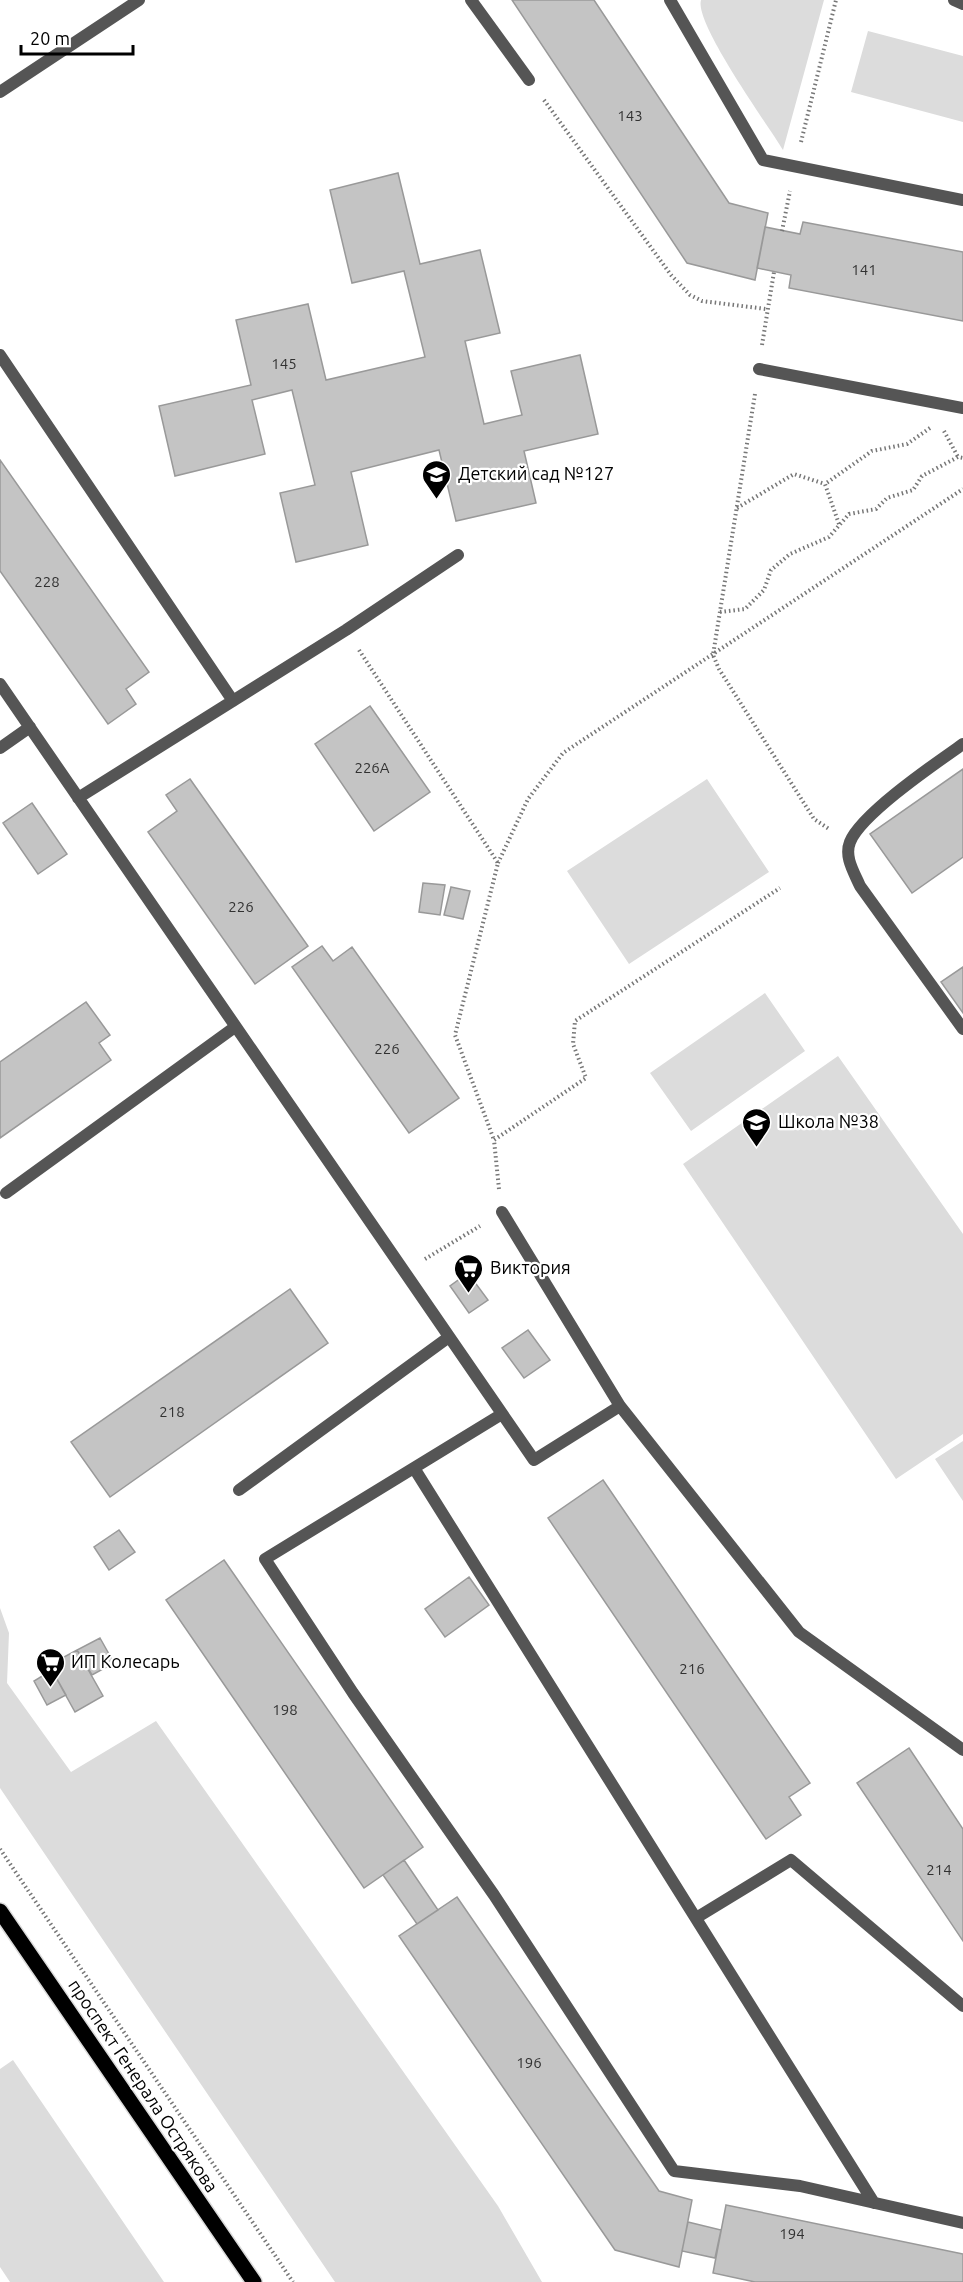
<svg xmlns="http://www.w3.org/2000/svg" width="963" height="2282" font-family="Ubuntu,sans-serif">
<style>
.green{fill:#dcdcdc}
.building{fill:#c4c4c4;stroke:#999;stroke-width:1.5}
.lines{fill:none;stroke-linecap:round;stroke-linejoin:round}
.primary-casing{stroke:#dbdbdb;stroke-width:18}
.path{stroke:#777;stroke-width:4;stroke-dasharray:1.5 3;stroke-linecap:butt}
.lane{stroke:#555;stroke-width:12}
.primary{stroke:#000;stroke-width:15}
.labels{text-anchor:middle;stroke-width:4.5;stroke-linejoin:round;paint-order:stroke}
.number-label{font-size:15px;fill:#313131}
.poi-label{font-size:18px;fill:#000;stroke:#fff;text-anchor:start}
.street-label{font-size:18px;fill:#000;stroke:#fff}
</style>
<rect width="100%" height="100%" fill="#fff"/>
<path class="green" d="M701,0H824L783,150C768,125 694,23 701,0Z
M868,31L963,56V122L851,92Z
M707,779L769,872L629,964L567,871Z
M765,993L805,1051L691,1131L650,1073Z
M838,1056L963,1234V1434L896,1479L683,1164Z
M963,1441V1501L935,1459Z
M0,1608L9,1633L7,1683L71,1772L156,1721L498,2206L542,2282H335L0,1788Z
M13,2060L164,2282H10L0,2267V2069Z"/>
<path class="building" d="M512,0H594L729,203L768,213L755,280L687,263Z
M398,173L420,264L480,250L500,333L465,341L484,424L522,415L511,371L580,355L598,434L524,451L536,503L456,521L439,450L351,472L368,545L296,562L280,493L315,485L292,390L252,400L265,454L175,476L159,406L251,385L236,320L308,304L326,380L425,357L404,271L352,283L330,190Z
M803,222L963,252V321L789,288L791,275L757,268L765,227L800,234Z
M0,460L149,672L126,689L136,704L108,724L0,571Z
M370,706L430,792L374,831L315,744Z
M963,769V857L912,893L870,834Z
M190,779L308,946L255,984L148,832L177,811L166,795Z
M32,803L67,854L38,874L3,823Z
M423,883L445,885L440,915L419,912Z
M451,887L470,891L463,919L444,915Z
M322,946L333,961L352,947L459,1098L409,1133L292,967Z
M963,967V1013L941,982Z
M86,1002L110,1035L99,1043L111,1060L0,1138V1062Z
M468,1273L488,1300L469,1313L450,1286Z
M290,1289L328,1343L110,1497L71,1442Z
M528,1330L550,1360L524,1378L502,1348Z
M603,1480L810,1783L789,1797L801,1815L766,1839L548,1518Z
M119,1530L135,1552L109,1570L94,1547Z
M224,1560L423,1847L364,1888L166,1600Z
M469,1577L489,1605L445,1637L425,1609Z
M100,1638L114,1663L92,1675L77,1650Z
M77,1650L103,1696L75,1712L49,1665Z
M52,1670L66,1695L47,1705L34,1681Z
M909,1748L963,1829V1941L857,1783Z
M404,1860L438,1910L417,1924L383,1875Z
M457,1897L659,2191L692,2200L679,2267L615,2250L399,1936Z
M726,2205L963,2254V2282H755L713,2273Z
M688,2222L721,2230L715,2258L682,2251Z"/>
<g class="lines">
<defs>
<path id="primary" d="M0,1911L254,2282"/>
</defs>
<use href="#primary" class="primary-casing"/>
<path class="path" d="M544,100L671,275L690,295L702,301L766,309
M801,142L836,0
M782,231L790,191
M762,345L774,272
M755,394L713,655L719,669L814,819L829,829
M944,431L958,457
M737,508L794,474L825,484
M839,524L825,484L872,451L907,444L930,428
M720,612L745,609L764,590L771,570L790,554L829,537L849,514L876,509L887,498L913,490L922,476L958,457L963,458
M359,650L498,863L455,1035L494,1140
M498,863L528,799L563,753L963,489
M499,1189L494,1140L586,1078L573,1044L575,1021L780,888
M425,1259L480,1226
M0,1849L293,2282"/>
<path class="lane" d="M471,0L529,80
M670,0L763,160L963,200
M954,0L963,4
M0,92L139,0
M0,355L233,701
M759,369L963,408
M0,684L534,1460L620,1406
M963,744C936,763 861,814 850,842C844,857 854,872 860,886L963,1029
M0,748L30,727
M78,798L346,630L458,555
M6,1193L235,1027
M502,1212L620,1406L799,1632L963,1750
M502,1414L265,1559L353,1693L494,1895L674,2171L800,2186L963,2223
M414,1468L874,2203
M239,1490L449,1337
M696,1918L791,1860L963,2006"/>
<use href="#primary" class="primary"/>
</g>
<defs>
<symbol id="school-pin" viewBox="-11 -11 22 30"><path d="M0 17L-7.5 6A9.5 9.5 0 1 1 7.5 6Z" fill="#000" stroke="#fff"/><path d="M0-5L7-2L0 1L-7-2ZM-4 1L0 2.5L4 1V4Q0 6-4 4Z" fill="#fff"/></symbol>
<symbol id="supermarket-pin" viewBox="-11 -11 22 30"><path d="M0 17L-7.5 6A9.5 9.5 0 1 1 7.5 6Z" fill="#000" stroke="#fff"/><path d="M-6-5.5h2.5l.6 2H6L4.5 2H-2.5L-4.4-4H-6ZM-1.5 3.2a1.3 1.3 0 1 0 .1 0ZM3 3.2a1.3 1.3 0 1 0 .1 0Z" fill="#fff"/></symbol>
</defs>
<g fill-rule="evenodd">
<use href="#school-pin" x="420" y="458" width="33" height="45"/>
<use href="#school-pin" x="740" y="1106" width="33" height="45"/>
<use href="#supermarket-pin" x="452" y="1252" width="33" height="45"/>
<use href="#supermarket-pin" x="34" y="1646" width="33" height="45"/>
</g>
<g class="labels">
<g class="number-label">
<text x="630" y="121">143</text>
<text x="864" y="275">141</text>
<text x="284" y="369">145</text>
<text x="47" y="587">228</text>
<text x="372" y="773">226А</text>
<text x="241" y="912">226</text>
<text x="387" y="1054">226</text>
<text x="172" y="1417">218</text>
<text x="692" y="1674">216</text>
<text x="285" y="1715">198</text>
<text x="939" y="1875">214</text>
<text x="529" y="2068">196</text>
<text x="792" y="2239">194</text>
</g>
<g class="poi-label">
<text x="458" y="480">Детский сад №127</text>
<text x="778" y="1128">Школа №38</text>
<text x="490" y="1274">Виктория</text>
<text x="71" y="1668">ИП Колесарь</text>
</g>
<g class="street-label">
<text transform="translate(143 2086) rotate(56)" y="6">проспект Генерала Острякова</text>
</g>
</g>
<path d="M21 45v9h112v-9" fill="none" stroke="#000000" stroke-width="3"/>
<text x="30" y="45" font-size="18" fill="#000000" stroke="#ffffff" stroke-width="4.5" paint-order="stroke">20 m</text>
</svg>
